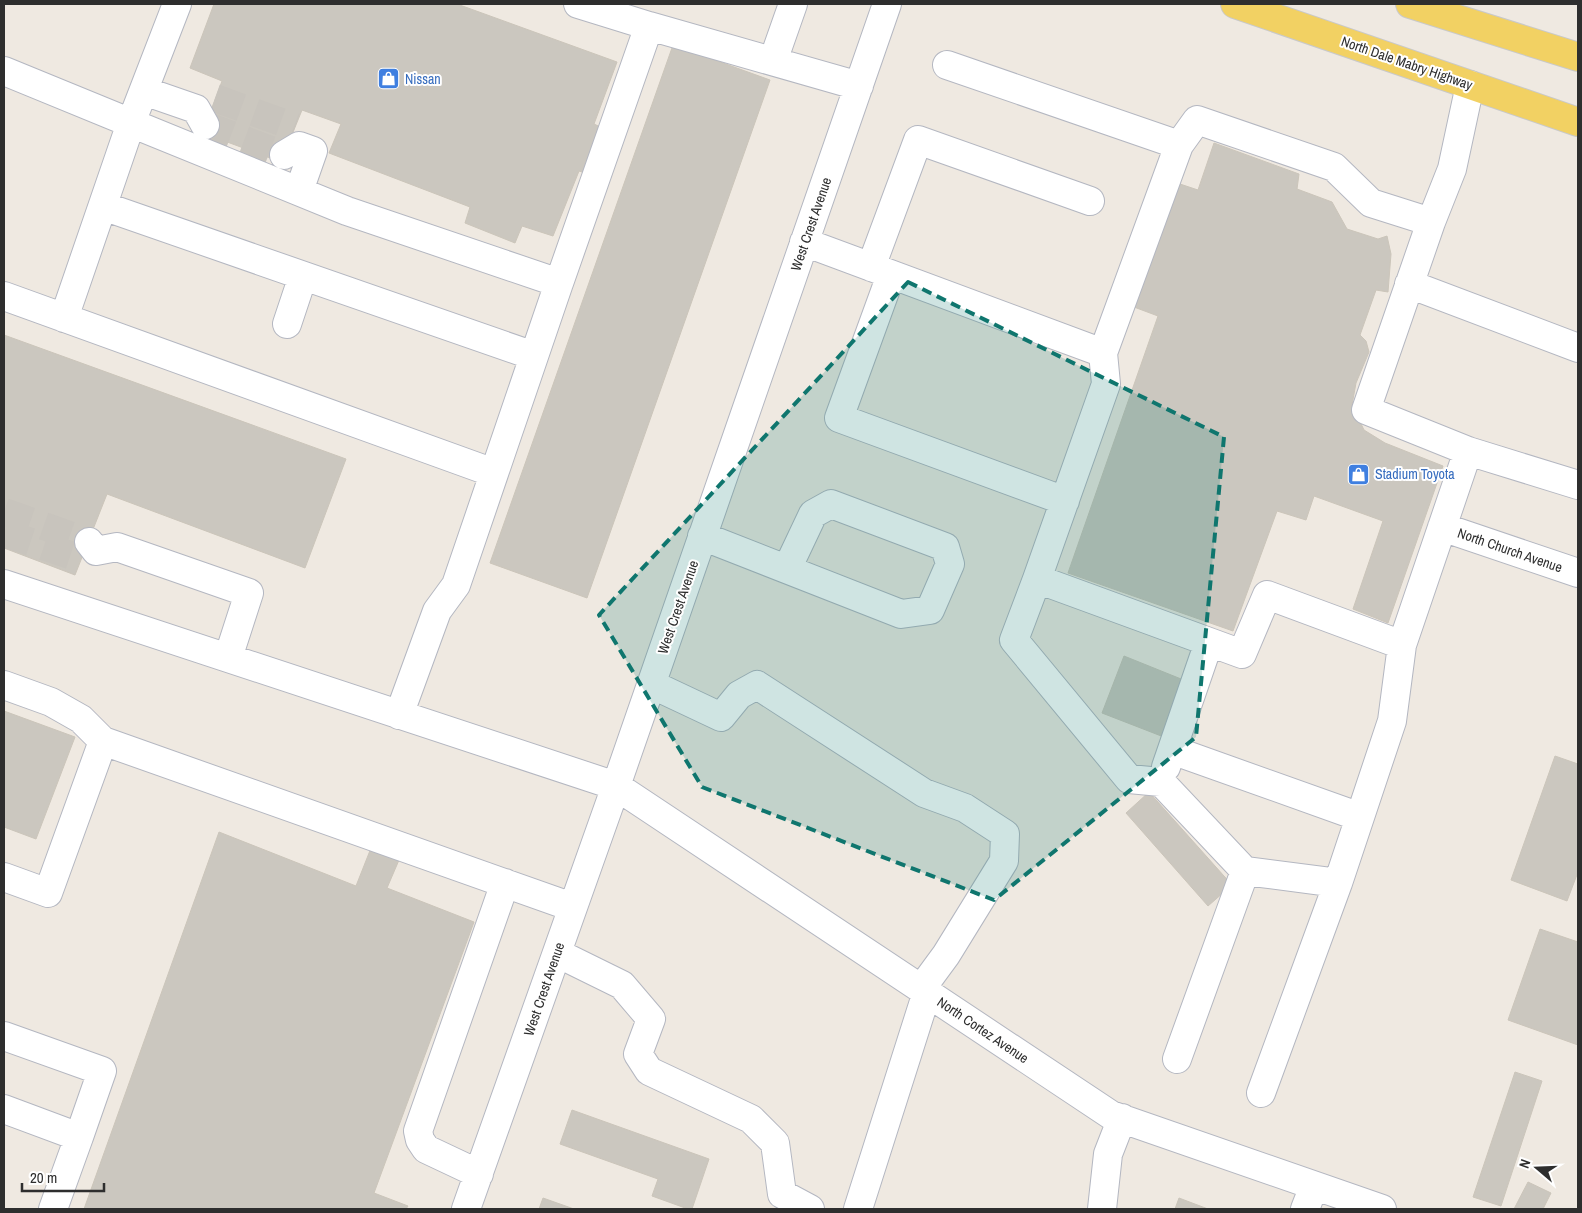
<svg xmlns="http://www.w3.org/2000/svg" width="1582" height="1213" font-family="'Archivo Narrow',sans-serif">
<style>
.building{fill:#cbc7bf;stroke:#cbc5ba}
.lines{fill:none;stroke-linecap:round;stroke-linejoin:round}
.minor-tunnel{stroke:#c8c4bd;stroke-width:28;stroke-dasharray:28 14;stroke-linecap:butt}
.minor-casing{stroke:#b4b7c1;stroke-width:30}
.major-casing{stroke:#c9c9c9;stroke-width:30}
.minor{stroke:#fff;stroke-width:28}
.major{stroke:#f2d163;stroke-width:28}
.marked{fill:#0f766e;fill-opacity:0.2;stroke:#0f766e;stroke-width:4;stroke-dasharray:10 6;stroke-linejoin:round}
.labels{text-anchor:middle;stroke-width:4;stroke-linejoin:round;paint-order:stroke}
.street-label{font-size:14px;fill:#2e2e2e;stroke:#fff}
.shop-label{font-size:14px;fill:#366cbe;stroke:#fff;text-anchor:start}
</style>
<rect width="100%" height="100%" fill="#efe9e1"/>
<path class="building" d="M214,4H457L617,62L594,124L609,131L591,175L579,171L553,236L522,226L515,243L465,223L470,207L329,153L341,124L302,110L281,162L203,133L222,81L190,68Z
M673,45L770,80L587,598L490,563Z
M1214,143L1299,174L1297,189L1332,202L1347,229L1378,239L1387,236L1391,254L1388,292L1376,290L1360,335L1366,341L1369,352L1356,383L1352,405L1364,430L1385,443L1443,466L1388,623L1353,609L1383,521L1314,496L1306,520L1277,511L1233,631L1068,573L1158,316L1134,307L1177,183L1198,190Z
M4,335L346,459L305,568L107,494L75,575L4,548Z
M1124,656L1191,683L1169,739L1102,713Z
M4,711L75,737L36,839L4,827Z
M1555,756L1578,764V872L1567,901L1511,880Z
M1149,792L1232,885L1208,906L1126,813Z
M219,832L356,886L371,848L399,860L387,888L474,922L374,1193L408,1206L406,1209H84Z
M1540,929L1578,942V1045L1508,1020Z
M1515,1072L1542,1081L1501,1206L1473,1197Z
M572,1110L709,1159L692,1209H688L652,1196L658,1179L560,1144Z
M1528,1182L1551,1193L1543,1209H1514Z
M543,1198L574,1209H539Z
M1179,1198L1208,1209H1175Z"/>
<g class="lines">
<path class="minor-tunnel" d="M215,98L295,127
M205,125L284,155
M4,512L89,542
M4,533L82,559"/>
<defs>
<path id="minor" d="M649,26L859,86
M773,61L793,4
M947,65L1179,145L1197,120L1334,167L1371,203L1431,222L1452,169L1470,85
M4,71L131,123L177,4
M144,91L196,109L205,125
M284,155L299,146L313,151L299,191
M103,206L534,356
M1431,222L1366,410L1468,451
M804,242L1103,353L1179,145
M871,267L918,140L1090,201
M891,275L839,418L1065,501
M1409,284L1578,348
M4,296L494,473
M64,318L131,123L347,211L559,283L649,26L578,4
M287,324L303,276
M1103,353L1106,384L1037,579L1014,640L1129,779L1161,782L1245,871L1177,1059
M1442,527L1578,573
M702,536L901,614L930,610L950,564L945,547L831,504L813,514L787,569
M89,542L96,551L117,547L249,593L228,658
M1037,579L1242,654L1267,595L1402,645
M4,584L616,786L1111,1115L1382,1209
M651,684L721,717L739,695L757,685L924,793L965,808L1005,834L1004,861L946,955L921,989
M4,685L51,702L81,719L103,741
M399,715L437,611L456,585L559,283
M1172,750L1360,817
M1166,767L1209,642
M1245,871L1338,883L1261,1093
M4,877L48,893L103,741L572,907
M1338,883L1392,721L1402,645L1468,451L1578,485
M557,953L622,985L651,1019L638,1054L649,1071L751,1119L775,1143L782,1194L810,1209
M4,1036L102,1071L79,1137L4,1109
M479,1174L426,1149L420,1140L418,1131L505,883
M53,1209L79,1137
M466,1209L616,786L887,4
M858,1209L927,992
M1102,1209L1108,1154L1122,1118
M1305,1209L1314,1186"/>
<path id="major" d="M1235,4L1578,122
M1410,4L1578,57"/>
</defs>
<use href="#minor" class="minor-casing"/>
<use href="#major" class="major-casing"/>
<use href="#minor" class="minor"/>
<use href="#major" class="major"/>
</g>
<path class="marked" d="M908,282L1224,437L1196,737L994,900L702,787L599,615Z"/>
<defs>
<symbol id="shop-square" viewBox="-11 -11 22 22"><rect x="-9" y="-9" width="18" height="18" rx="4" fill="#3f7fe0" stroke="#fff"/><path d="M-5-2.5h2.3a2.7 3.5 0 0 1 5.4 0H5L5.5 6h-11ZM-1.5-2.5h3a1.5 2.3 0 0 0-3 0Z" fill="#fff"/></symbol>
</defs>
<g fill-rule="evenodd">
<use href="#shop-square" x="376" y="66" width="25" height="25"/>
<use href="#shop-square" x="1346" y="462" width="25" height="25"/>
</g>
<g class="labels">
<g class="street-label">
<text transform="translate(1407 63) rotate(19)" y="5">North Dale Mabry Highway</text>
<text transform="translate(811 224) rotate(-71)" y="5">West Crest Avenue</text>
<text transform="translate(1510 550) rotate(19)" y="5">North Church Avenue</text>
<text transform="translate(678 607) rotate(-71)" y="5">West Crest Avenue</text>
<text transform="translate(544 989) rotate(-71)" y="5">West Crest Avenue</text>
<text transform="translate(983 1030) rotate(34)" y="5">North Cortez Avenue</text>
</g>
<g class="shop-label">
<text x="405" y="84">Nissan</text>
<text x="1375" y="479">Stadium Toyota</text>
</g>
</g>
<rect width="1582" height="1213" fill="none" stroke="#2e2e2e" stroke-width="10"/>
<g transform="translate(1537 1168) rotate(289)" stroke="#ffffff" stroke-width="4" paint-order="stroke">
<path d="M0-4L9 19L0 12L-9 19Z" fill="#2e2e2e"/>
<text y="-8" font-size="14" font-weight="bold" text-anchor="middle" fill="#2e2e2e">N</text>
</g>
<path d="M22 1183v8h82v-8" fill="none" stroke="#2e2e2e" stroke-width="2.5"/>
<text x="30" y="1183" font-size="15" fill="#2e2e2e" stroke="#ffffff" stroke-width="4" paint-order="stroke">20 m</text>
</svg>
